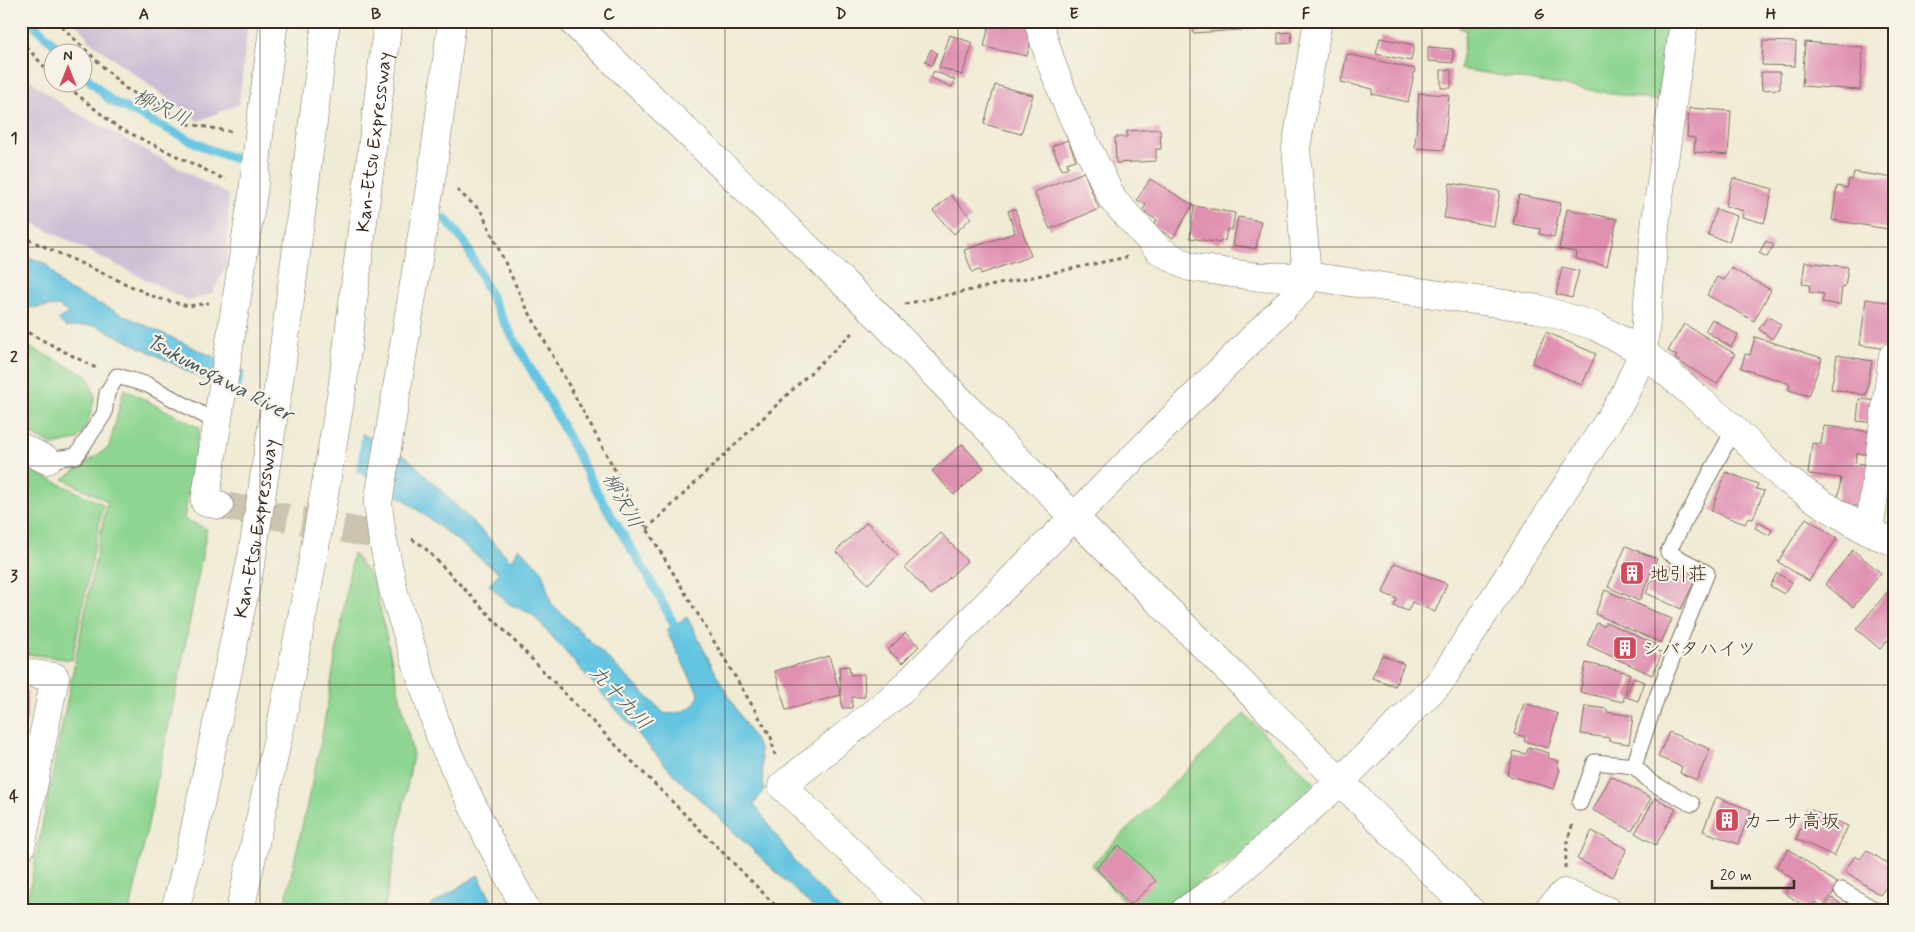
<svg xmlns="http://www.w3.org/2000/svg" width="1915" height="932" font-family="Mynerve,'Klee One',sans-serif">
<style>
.industrial{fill:#ccbed4}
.green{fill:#8dd590;stroke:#648057}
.water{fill:#63c5e1;stroke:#4f7880}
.pier{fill:#f0ebd4}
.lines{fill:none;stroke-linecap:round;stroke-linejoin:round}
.stream{stroke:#63c5e1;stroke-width:9}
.building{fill:#e091b2}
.minor-tunnel{stroke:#ccc4b0;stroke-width:28;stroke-dasharray:28 14;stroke-linecap:butt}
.service-casing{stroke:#7a6e5e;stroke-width:17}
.minor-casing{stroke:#7a6e5e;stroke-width:29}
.motorway-casing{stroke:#7a6e5e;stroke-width:29}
.path{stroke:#7a6e5e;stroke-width:3;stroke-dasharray:4 4;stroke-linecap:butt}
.service{stroke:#fff;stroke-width:15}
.minor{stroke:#fff;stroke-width:28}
.motorway{stroke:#fff;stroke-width:28}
.grid{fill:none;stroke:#3b2a1e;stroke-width:1;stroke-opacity:0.55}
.labels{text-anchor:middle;stroke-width:4.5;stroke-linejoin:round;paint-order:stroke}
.street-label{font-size:19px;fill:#3b2a1e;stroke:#f7f3e8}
.poi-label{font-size:19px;fill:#3b2a1e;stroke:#f7f3e8;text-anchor:start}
.water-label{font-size:20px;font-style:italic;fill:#475858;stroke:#f7f3e8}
.neatline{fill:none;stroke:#3b2a1e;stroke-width:2}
.grid-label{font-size:16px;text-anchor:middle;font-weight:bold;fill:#3b2a1e}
</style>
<rect width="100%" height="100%" fill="#f7f3e8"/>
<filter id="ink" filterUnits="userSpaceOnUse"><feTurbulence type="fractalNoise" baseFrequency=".02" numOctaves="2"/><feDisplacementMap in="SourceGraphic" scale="10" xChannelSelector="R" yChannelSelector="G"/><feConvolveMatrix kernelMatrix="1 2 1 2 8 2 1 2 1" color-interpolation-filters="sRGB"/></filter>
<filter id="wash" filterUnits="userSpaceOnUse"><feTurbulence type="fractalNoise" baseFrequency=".0096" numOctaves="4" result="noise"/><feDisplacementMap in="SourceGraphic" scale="20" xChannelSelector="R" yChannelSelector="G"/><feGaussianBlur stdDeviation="1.12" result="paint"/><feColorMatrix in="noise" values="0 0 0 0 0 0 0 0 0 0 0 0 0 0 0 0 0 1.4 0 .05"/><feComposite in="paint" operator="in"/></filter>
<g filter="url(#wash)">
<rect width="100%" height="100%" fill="#f0ebd4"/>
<path class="industrial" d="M74,21H248L239,104L198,121L91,42Z
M21,73L67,108L229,195L227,265L212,293L189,301L27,220H21Z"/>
<path class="green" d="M1460,21H1671L1658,101L1460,69L1466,30L1459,28Z
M21,343L88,376L95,397L88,423L77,440L52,445L21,428Z
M124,389L200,428L184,519L207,529L182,662L130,911H25L107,501L63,479L109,447Z
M21,466L103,504L72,660L21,653Z
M353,553L374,581L413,755L384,911H283L321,742Z
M1244,714L1316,784L1258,844L1156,911H1132L1091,865Z"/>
<path class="water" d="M25,255L46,264L63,287L237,368L408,458L512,561L519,547L542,571L551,603L665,714C681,713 693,711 699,695L666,630L687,617L722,685L760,749L764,790L754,804L800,869L842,911H817L675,776L532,614L509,604L489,585L499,573L405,500L214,384L95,325L66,327L58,320L69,313L58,306L25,308L21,306V266Z
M478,875L497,911H430V906Z"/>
<path class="pier" d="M245,369L362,431L356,473L239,402Z"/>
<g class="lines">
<path class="stream" d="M30,21L62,52
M82,73L111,101L208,149L236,159
M445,218L465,243L496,307L555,412L598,494L651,581L680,636"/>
</g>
<g id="blocks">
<path class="building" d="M990,21H1008L1034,27L1027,56L984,47Z
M1192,21H1255V29L1193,33Z
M1291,32L1292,43L1278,44V33Z
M950,35L973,43L962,75L939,67Z
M1380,38L1414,45L1411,61L1376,54Z
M1763,41L1796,42L1795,66L1762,65Z
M1805,42L1863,47L1860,90L1802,86Z
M1428,47L1453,49V63L1428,61Z
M931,49L937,53L932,65L925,62Z
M1347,54L1415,69L1408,102L1372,94L1373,89L1341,82Z
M1441,70H1451V88H1441Z
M934,71L955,80L952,87L931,78Z
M1761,72H1780V89L1762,90Z
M995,85L1033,95L1021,134L984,124Z
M1419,93L1449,95L1444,150L1415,148Z
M1689,108L1731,111L1728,155L1694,152L1695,138L1687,137Z
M1160,129L1161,149H1156V161L1116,163L1115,137H1127V131Z
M1068,140L1076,160L1067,163L1068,167L1062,170L1052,146Z
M1084,172L1099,209L1050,229L1034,192Z
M1854,172L1894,178V230L1832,220L1837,186L1847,188L1849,179L1852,180Z
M1733,178L1773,189L1764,223L1742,217L1744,211L1725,206Z
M1150,179L1193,205L1173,238L1153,226L1157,220L1142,211L1146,205L1137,200Z
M1450,183L1500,191L1494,226L1444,218Z
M951,195L971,218L954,234L933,211Z
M1519,195L1561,203L1554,237L1539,234L1540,229L1513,224Z
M1194,206L1235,213L1232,230L1227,229L1225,241L1221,240L1220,243L1190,238Z
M1015,209L1031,256L981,274L980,270L972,272L964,250L1015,233L1008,211Z
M1567,209L1617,219L1607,266L1576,259L1577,252L1559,249Z
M1716,209L1737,216L1729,242L1708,235Z
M1238,217L1261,221L1256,249L1233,245Z
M1766,241L1774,245L1767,257L1759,253Z
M1805,262L1848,267L1845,287L1842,286L1840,305L1822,302L1824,294L1809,292L1810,285L1802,284Z
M1562,267L1579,271L1572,298L1556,294Z
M1731,268L1771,290L1754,321L1707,295L1717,277L1724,280Z
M1866,299L1894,303V350L1860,345Z
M1768,316L1781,325L1772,339L1759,329Z
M1712,319L1738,335L1731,347L1705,331Z
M1684,324L1735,354L1717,384L1675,359L1677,356L1668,351Z
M1546,332L1596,354L1582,385L1532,363Z
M1755,337L1822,358L1809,396L1789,390L1790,384L1741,368L1745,354L1750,355Z
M1837,355L1872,361L1866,395L1831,389Z
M1859,399L1880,401L1877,423L1857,421Z
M1824,426L1874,432L1871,455L1857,453L1855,463L1871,465L1866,507L1837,504L1841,478L1808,474L1812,443L1821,444Z
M962,444L984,468L954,495L932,471Z
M1726,472L1758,484L1756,489L1764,491L1753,519L1748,518L1745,524L1711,511Z
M1806,518L1837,538L1809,581L1778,562Z
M867,522L898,555L868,584L836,551Z
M1758,522L1772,530L1769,535L1755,528Z
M941,533L967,561L931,595L905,567Z
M1626,546L1657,559L1639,601L1608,587Z
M1853,550L1881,573L1853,607L1825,584Z
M1395,563L1447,584L1435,612L1412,602L1408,611L1394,606L1397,599L1383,593Z
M1659,566L1667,569L1668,567L1695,580L1681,609L1646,593Z
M1777,573L1792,582L1784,594L1770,586Z
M1891,588L1894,590V633L1880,649L1856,629Z
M1605,590L1672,619L1661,643L1595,614Z
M1606,622L1657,645L1655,650L1662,653L1652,675L1587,645L1597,623L1604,626Z
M905,633L919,646L902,663L888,650Z
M1382,655L1404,664L1395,686L1372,678Z
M829,656L841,695L786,710L775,671Z
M1586,663L1630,673L1623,702L1580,692Z
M849,666L850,675L864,674L865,697H852V708H842L839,667Z
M1633,678L1645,682L1638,701L1626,697Z
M21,691H27V720H21Z
M1524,703L1558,714L1548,748L1524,741L1525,737L1514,734Z
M1585,706L1607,709V712L1633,716L1629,744L1609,741V738L1581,734Z
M1669,732L1710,749L1697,780L1680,773L1682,767L1658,757Z
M1529,747L1549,753L1548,758L1559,761L1557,768L1560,769L1554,789L1507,775L1514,751L1526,754Z
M1611,776L1651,798L1632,831L1593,810Z
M1716,797L1751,810L1738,844L1703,831Z
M1655,798L1676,809L1656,845L1635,833Z
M1809,809L1848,826L1834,856L1796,839Z
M1592,831L1627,849L1613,877L1577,859Z
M1119,845L1156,881L1130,905L1096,868Z
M1789,849L1839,885L1823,907L1815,902L1809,910L1785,893L1794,880L1776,867Z
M1867,850L1894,868V876L1880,895L1845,871L1855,856L1860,859Z
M1832,898L1850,911H1823Z"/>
</g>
</g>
<g filter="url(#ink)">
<use href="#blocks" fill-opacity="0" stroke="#7a6e5e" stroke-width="1"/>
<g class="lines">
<path class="minor-tunnel" d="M219,505L382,536"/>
<defs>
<path id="service" d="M47,460L76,456L104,414L107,393L117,376L148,385L218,423
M1634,766L1652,783L1692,804
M1580,803L1595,762L1634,766L1658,694L1707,573L1668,552L1734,429
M1842,890L1877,911"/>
<path id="minor" d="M452,21L433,168L378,504L382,536L394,593L441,739L488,838L527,911
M572,21L874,312L1075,518L1471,911
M1038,21L1052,65L1069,109L1113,200L1159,250L1189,267L1259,277L1307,276L1539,309L1595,326L1643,352L1734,429L1783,477L1821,503L1869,532L1894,542
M21,447L47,460
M219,505L205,502L253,193L259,136L274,21
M1869,532L1893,356
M21,672L55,677L21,847
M913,911L782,786L896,695L1302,289L1307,276L1296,148L1318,21
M1185,911L1228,881L1340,782L1440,682L1623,398L1643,352L1656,218L1684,21
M1547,911L1564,893L1608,911"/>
<g id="motorway">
<path id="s1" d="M175,911L192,843L252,556L282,362L326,21"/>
<path id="s2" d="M240,911L283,715L311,570L342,390L388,21"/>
</g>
</defs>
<use href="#service" class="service-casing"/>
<use href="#minor" class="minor-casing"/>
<use href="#motorway" class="motorway-casing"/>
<path class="path" d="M56,21L125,88L189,124L233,132
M21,41L52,75
M62,82L117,127L226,180
M457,190L481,211L523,301L647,529L771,737L775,755
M21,236L157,298L188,306L209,303
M905,304L1127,257
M21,329L96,368
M647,529L855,330
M412,539L423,546L575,704L781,911
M1565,868L1567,843L1573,823"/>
<use href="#service" class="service"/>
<use href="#minor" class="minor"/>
<use href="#motorway" class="motorway"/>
</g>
</g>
<path class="grid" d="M260,21V911M492,21V911M725,21V911M958,21V911M1190,21V911M1422,21V911M1655,21V911M21,247H1894M21,466H1894M21,685H1894"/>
<defs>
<symbol id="building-square" viewBox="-11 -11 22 22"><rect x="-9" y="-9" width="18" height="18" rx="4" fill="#d1495b" stroke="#f7f3e8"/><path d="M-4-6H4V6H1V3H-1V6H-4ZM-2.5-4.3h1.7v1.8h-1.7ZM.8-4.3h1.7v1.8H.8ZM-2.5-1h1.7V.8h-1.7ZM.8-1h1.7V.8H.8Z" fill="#fff"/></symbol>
</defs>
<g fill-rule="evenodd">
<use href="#building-square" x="1618" y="559" width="28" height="28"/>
<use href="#building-square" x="1611" y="634" width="28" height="28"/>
<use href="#building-square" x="1713" y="806" width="28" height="28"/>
</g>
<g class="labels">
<g class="street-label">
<text dy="7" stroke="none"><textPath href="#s2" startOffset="781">Kan-Etsu Expressway</textPath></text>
<text dy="7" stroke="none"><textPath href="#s1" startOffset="391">Kan-Etsu Expressway</textPath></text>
</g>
<g class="poi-label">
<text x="1650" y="580">地引荘</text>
<text x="1642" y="655">シバタハイツ</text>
<text x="1744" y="827">カーサ高坂</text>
</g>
<g class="water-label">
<text transform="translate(162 107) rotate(26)" y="7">柳沢川</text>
<text transform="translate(220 377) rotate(28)" y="7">Tsukumogawa River</text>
<text transform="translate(623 500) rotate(61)" y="7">柳沢川</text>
<text transform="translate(621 697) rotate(47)" y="7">九十九川</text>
</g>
</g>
<rect width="1915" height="932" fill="none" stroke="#f7f3e8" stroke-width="55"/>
<g transform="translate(68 68)"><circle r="24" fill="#f7f3e8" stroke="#aca397"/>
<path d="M0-4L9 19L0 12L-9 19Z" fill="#d1495b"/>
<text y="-8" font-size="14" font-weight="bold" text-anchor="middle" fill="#3b2a1e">N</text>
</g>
<path d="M1712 880v8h82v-8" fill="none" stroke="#3b2a1e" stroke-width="2.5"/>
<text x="1720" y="880" font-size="15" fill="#3b2a1e" stroke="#f7f3e8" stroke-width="4" paint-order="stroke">20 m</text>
<rect x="28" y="28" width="1860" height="876" class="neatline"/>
<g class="grid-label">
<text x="144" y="19">A</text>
<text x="376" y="19">B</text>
<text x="609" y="19">C</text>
<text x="841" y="19">D</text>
<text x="1074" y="19">E</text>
<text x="1306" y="19">F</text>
<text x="1539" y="19">G</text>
<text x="1771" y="19">H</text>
<text x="14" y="143">1</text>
<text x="14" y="362">2</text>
<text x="14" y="581">3</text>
<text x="14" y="801">4</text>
</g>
</svg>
